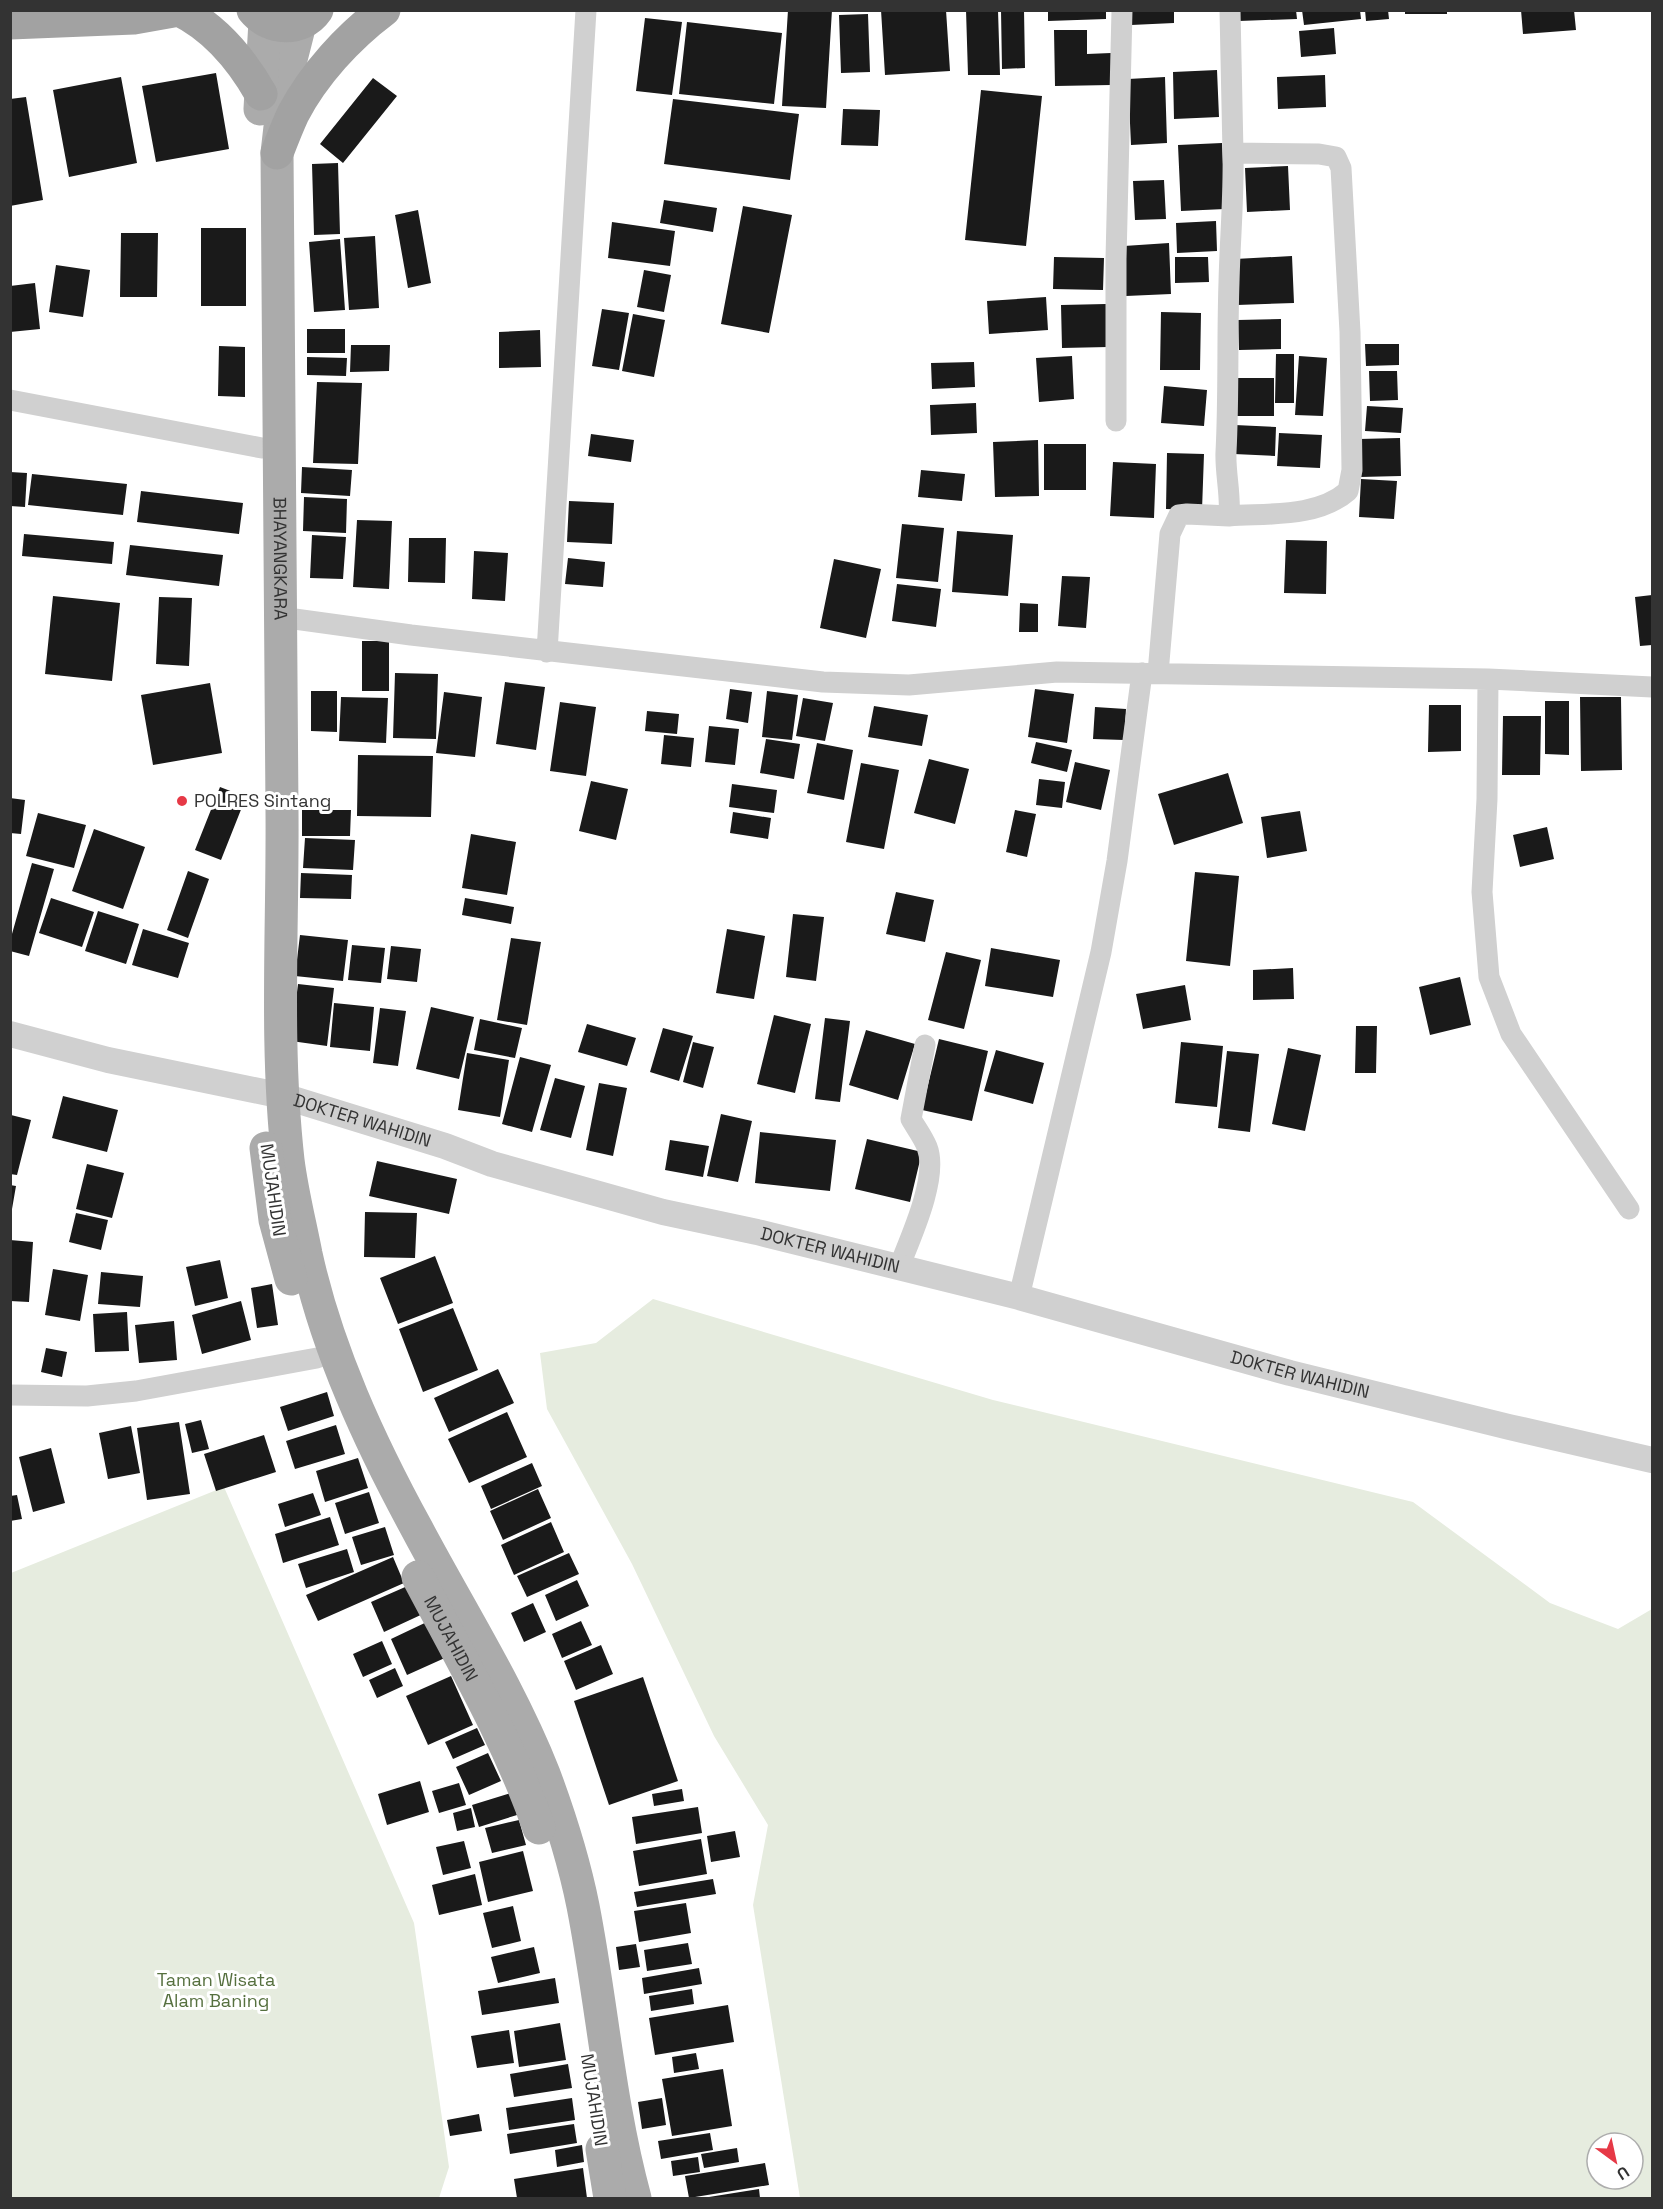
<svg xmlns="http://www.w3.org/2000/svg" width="1663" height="2209" font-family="'Space Grotesk',sans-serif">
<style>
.green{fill:#e6ecdf;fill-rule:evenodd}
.building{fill:#1a1a1a}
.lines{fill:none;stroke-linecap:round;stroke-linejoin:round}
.minor{stroke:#d0d0d0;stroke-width:21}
.tertiary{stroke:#d0d0d0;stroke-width:26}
.primary{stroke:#ababab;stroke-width:33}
.trunk{stroke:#a2a2a2;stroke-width:33}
.poi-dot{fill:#e63946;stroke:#fff;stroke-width:2}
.labels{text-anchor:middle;stroke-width:6;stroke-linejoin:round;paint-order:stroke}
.street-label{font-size:18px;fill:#333;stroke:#fff}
.poi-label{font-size:18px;fill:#333;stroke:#fff;text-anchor:start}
.park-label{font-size:18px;fill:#56703f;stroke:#fff}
</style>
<rect width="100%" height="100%" fill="#fff"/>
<path class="green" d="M653,1299L993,1400L1413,1502L1550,1603L1618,1629L1652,1609V2198H800L753,1905L768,1825L714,1736L632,1564L547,1409L540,1353L596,1343ZM1597,2143H1633V2179H1597Z
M224,1487L414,1923L449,2167L439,2198H11V1573Z"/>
<path class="building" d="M788,10H832L826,108L782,106Z
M881,10H946L950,71L885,75Z
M966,10H998L1000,75H968Z
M1001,10H1024L1025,68L1002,69Z
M1048,10H1106V19L1048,21Z
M1130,10H1174V23L1131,25Z
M1239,10H1296L1297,19L1239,21Z
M1302,10H1360L1361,19L1304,25Z
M1365,10H1388L1389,19L1366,21Z
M1405,10H1447V14H1405Z
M1521,10H1574L1576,30L1523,34Z
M868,14L870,72L841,73L839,15Z
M645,18L682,22L672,95L636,91Z
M687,22L782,33L774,104L679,94Z
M1334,28L1336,54L1301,57L1299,31Z
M1054,30H1087V54L1111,53V85L1055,86Z
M1217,70L1219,117L1174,119L1173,72Z
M216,73L229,149L156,162L142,86Z
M1325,75L1326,107L1278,109L1277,77Z
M121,77L137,163L69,177L53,90Z
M1165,77L1167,143L1131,145L1128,79Z
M373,78L397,96L343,163L320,144Z
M981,90L1042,96L1026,246L965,240Z
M26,97L43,200L10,206V99Z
M673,99L799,114L790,180L664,164Z
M843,109L880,110L878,146L841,145Z
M1222,143L1225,209L1181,211L1178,145Z
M338,163L340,234L314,235L312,164Z
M1288,166L1290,210L1247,212L1245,168Z
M1164,180L1166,219L1135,220L1133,181Z
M664,200L717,208L713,232L660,223Z
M743,206L792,215L769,333L721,324Z
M418,210L431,283L408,288L395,215Z
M1216,221L1217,251L1177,253L1176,223Z
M612,222L675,231L670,266L608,258Z
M201,228H246V306H201Z
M121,233H158L157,297H120Z
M375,236L379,308L349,310L344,238Z
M340,239L345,310L314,312L309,242Z
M1169,243L1171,294L1126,296L1124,246Z
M1292,256L1294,303L1237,305L1235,259Z
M1054,257L1104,258L1103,290L1053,289Z
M1175,257H1208L1209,282L1175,283Z
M56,265L90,270L83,317L49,312Z
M644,270L671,275L664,312L637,307Z
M35,283L40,329L10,332V286Z
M1046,297L1048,330L989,334L987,301Z
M1106,304L1108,347L1062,348L1061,305Z
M602,309L629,313L619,370L592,366Z
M1161,312L1201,313L1200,370H1160Z
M633,314L665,320L654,377L622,371Z
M1281,319V349L1239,350L1238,320Z
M307,329H345V353H307Z
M540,330L541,367L499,368V332Z
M1365,344H1399V365L1366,366Z
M351,345H390L389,371L350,372Z
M219,346L245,347V397L218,396Z
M1276,354H1294V403H1275Z
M1072,356L1074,399L1039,402L1036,358Z
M1299,356L1327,358L1323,416L1295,415Z
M307,357L347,358L346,376L307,375Z
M974,362L975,387L932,389L931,363Z
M1369,371H1397L1398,400L1370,401Z
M1235,378H1274V416H1235Z
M317,382L362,383L358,464L313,463Z
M1164,386L1207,390L1204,426L1161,423Z
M976,403L977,433L931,435L930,405Z
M1367,406L1403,408L1401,433L1365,431Z
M1235,425L1276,427L1275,456L1234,454Z
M1279,433L1322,435L1320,468L1277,466Z
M591,434L634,440L631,462L588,456Z
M1400,438L1401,476L1360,477L1359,439Z
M1038,440L1039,496L995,497L993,442Z
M1044,444H1086V490H1044Z
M1167,453L1204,454L1202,510L1166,509Z
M1113,462L1156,464L1154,518L1110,516Z
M302,467L352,470L350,496L301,493Z
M921,470L965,474L962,501L918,497Z
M10,472L27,473L25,507L10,506Z
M32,474L127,484L123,515L28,505Z
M1361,479L1397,481L1394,519L1359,517Z
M141,491L243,503L239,534L137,522Z
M304,497L347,499L346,533L303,531Z
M569,501L614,503L612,544L567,542Z
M357,520L392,521L389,589L353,587Z
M902,524L944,528L938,582L896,578Z
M957,531L1013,535L1008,596L952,592Z
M24,534L114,542L112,564L22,556Z
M312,535L346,537L343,579L310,578Z
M409,538H446L445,583L408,582Z
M1286,540L1327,541L1326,594L1284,593Z
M130,545L223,555L219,586L126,575Z
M474,551L508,553L505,601L472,599Z
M568,558L605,562L603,587L565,584Z
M834,559L881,569L866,638L820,628Z
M1062,576L1090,577L1086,628L1058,626Z
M897,584L941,589L936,627L892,621Z
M1652,595V645L1640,646L1635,597Z
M53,596L120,603L112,681L45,674Z
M159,597L192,598L189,666L156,664Z
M1020,603L1038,604V632H1019Z
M362,641H389V691H362Z
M395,673L438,674L436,739L393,738Z
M505,682L545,687L536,750L496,744Z
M210,683L222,753L153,765L141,695Z
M730,689L752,692L748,723L726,719Z
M1035,689L1074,694L1067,743L1028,737Z
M311,691H337V732L311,731Z
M767,691L798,695L792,740L762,737Z
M444,692L482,697L475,757L436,753Z
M341,697L388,698L386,743L339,741Z
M1580,697H1621L1622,770L1581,771Z
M803,698L833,703L825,741L796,736Z
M1545,701H1569V755L1545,754Z
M560,702L596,707L586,776L550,771Z
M1429,705H1461V751L1428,752Z
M874,706L928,715L922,746L868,737Z
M1095,707L1126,709L1124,740L1093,739Z
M647,711L679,714L677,734L645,731Z
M1503,716H1541L1540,775H1502Z
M709,726L739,729L735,765L705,762Z
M664,735L694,738L691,767L661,764Z
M766,739L800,744L794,779L760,773Z
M1036,742L1072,750L1067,772L1031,763Z
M817,743L853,750L844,800L807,793Z
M358,755L433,756L431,817L357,816Z
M929,759L969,769L955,824L914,813Z
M1075,762L1110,770L1101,810L1066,802Z
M861,763L899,770L884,849L846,842Z
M1228,773L1243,823L1174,845L1158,794Z
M1039,779L1065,782L1062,808L1036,805Z
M591,781L628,789L616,840L579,831Z
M732,784L777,790L774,813L729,807Z
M220,787L246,797L221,860L195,850Z
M10,798L25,800L21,834L10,833Z
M302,810H351L350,836H302Z
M1015,810L1036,814L1027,857L1006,852Z
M1300,811L1307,851L1267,858L1261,817Z
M733,812L771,818L768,839L730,833Z
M38,813L86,825L74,868L26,856Z
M1547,827L1554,859L1520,867L1513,835Z
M94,829L145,847L123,909L72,891Z
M471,834L516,842L507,895L462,888Z
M305,838L355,840L353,870L303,868Z
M32,863L54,869L29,956L10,951V941Z
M188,871L209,879L188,938L167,930Z
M1195,872L1239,876L1230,966L1186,961Z
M301,873L352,875L351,899L300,898Z
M896,892L934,900L925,942L886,934Z
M51,898L94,912L82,947L39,933Z
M465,898L514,907L511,924L462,915Z
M98,911L139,924L126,964L85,951Z
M793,914L824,917L816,981L786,977Z
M143,929L189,943L178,978L132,965Z
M727,929L765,936L754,999L716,993Z
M300,935L348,940L343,981L295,976Z
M511,938L541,942L527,1025L497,1020Z
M352,945L385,948L381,983L348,980Z
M391,946L421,949L417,982L387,979Z
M991,948L1060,960L1053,997L985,986Z
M946,952L981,960L964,1029L928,1020Z
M1293,968L1294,999L1253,1000V970Z
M1460,977L1471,1025L1430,1035L1419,987Z
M298,984L334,988L327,1046L291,1041Z
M1185,985L1191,1020L1143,1029L1136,994Z
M334,1003L374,1007L370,1051L330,1047Z
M431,1007L474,1017L459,1079L416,1069Z
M380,1008L406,1011L398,1066L373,1063Z
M774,1015L811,1024L795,1093L757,1084Z
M825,1018L850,1021L840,1102L815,1099Z
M480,1019L522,1028L515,1058L474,1050Z
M587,1024L636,1038L627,1066L578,1052Z
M1356,1026H1377L1376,1073H1355Z
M663,1028L693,1036L679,1081L650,1072Z
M866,1030L915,1044L898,1100L849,1085Z
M939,1039L988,1051L972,1121L922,1110Z
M693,1042L714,1047L703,1088L683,1082Z
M1181,1042L1223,1046L1217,1107L1175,1103Z
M1288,1048L1321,1055L1305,1131L1272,1124Z
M996,1050L1044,1063L1033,1104L984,1091Z
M1227,1051L1259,1054L1250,1132L1218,1128Z
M467,1053L509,1060L500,1117L458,1110Z
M520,1057L551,1065L532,1132L502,1124Z
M555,1078L585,1086L571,1138L540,1130Z
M599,1083L627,1088L613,1156L586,1150Z
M63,1096L118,1110L107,1152L52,1138Z
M721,1114L752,1121L738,1182L707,1176Z
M11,1115L31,1120L17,1175L10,1174Z
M760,1132L836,1140L830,1191L755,1183Z
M867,1139L922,1152L910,1202L855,1189Z
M670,1140L709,1146L703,1177L665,1170Z
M377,1161L457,1179L449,1214L369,1196Z
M87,1164L124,1173L112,1218L76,1209Z
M10,1185L16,1186L12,1209H10Z
M365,1212L417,1213L415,1258L364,1257Z
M76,1213L108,1220L101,1250L69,1242Z
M10,1240L33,1242L29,1302L10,1301Z
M435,1256L453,1303L398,1324L380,1278Z
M220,1260L228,1298L195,1306L186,1267Z
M53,1269L88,1275L80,1321L45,1315Z
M101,1272L143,1276L140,1307L98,1304Z
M272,1284L278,1325L257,1328L251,1288Z
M241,1301L251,1340L202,1354L192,1315Z
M453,1308L478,1370L423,1392L399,1329Z
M127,1312L129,1351L95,1352L93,1314Z
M174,1321L177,1360L139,1363L135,1325Z
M46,1348L67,1352L62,1377L41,1372Z
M498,1369L514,1403L449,1432L434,1398Z
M327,1392L334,1416L288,1431L280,1407Z
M507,1412L527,1457L469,1483L448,1439Z
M201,1420L209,1449L192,1453L185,1424Z
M179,1422L190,1494L147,1500L137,1428Z
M336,1425L345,1454L295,1469L286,1441Z
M131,1426L140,1473L108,1479L99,1433Z
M264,1435L276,1472L216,1491L204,1454Z
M51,1448L65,1503L33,1512L19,1457Z
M358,1458L368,1488L325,1502L316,1471Z
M532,1463L542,1486L491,1509L481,1486Z
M538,1489L551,1518L503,1540L490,1511Z
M369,1492L379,1523L345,1534L335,1503Z
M313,1493L321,1515L285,1527L278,1504Z
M17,1495L22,1519L10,1521V1496Z
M330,1517L339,1545L283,1563L275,1534Z
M551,1522L564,1552L514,1575L501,1545Z
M385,1527L394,1555L361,1565L352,1537Z
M347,1549L354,1572L306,1588L298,1564Z
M569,1553L579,1574L527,1597L517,1576Z
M393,1557L404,1583L318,1621L306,1595Z
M577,1580L589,1606L556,1621L545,1595Z
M412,1584L425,1613L384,1632L371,1602Z
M533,1603L546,1632L524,1642L511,1613Z
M431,1620L447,1657L407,1675L391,1639Z
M581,1621L592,1645L562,1658L552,1634Z
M382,1641L392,1664L363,1677L353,1654Z
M601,1645L613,1674L576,1690L564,1661Z
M395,1668L403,1686L377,1698L369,1680Z
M451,1676L473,1725L428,1745L406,1696Z
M643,1677L678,1781L609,1805L574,1701Z
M477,1728L485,1745L453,1759L445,1742Z
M488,1753L501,1781L469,1795L456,1767Z
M420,1781L429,1812L387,1825L378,1794Z
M459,1783L466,1805L439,1813L432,1791Z
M682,1789L684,1801L654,1806L652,1794Z
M511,1793L517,1815L479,1827L472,1805Z
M698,1807L702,1833L636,1844L632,1817Z
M471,1808L475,1827L457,1831L453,1813Z
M519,1820L526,1845L492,1853L485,1828Z
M735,1831L740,1857L711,1862L707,1836Z
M701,1839L707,1874L639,1886L633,1851Z
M464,1841L471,1868L443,1875L436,1847Z
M523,1851L533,1891L488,1902L479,1862Z
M475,1874L482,1905L439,1915L432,1885Z
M713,1879L716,1894L637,1907L634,1892Z
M686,1903L691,1933L639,1942L634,1911Z
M513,1906L521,1941L492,1948L483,1913Z
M688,1943L692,1964L647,1971L644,1950Z
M636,1944L640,1967L619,1970L616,1947Z
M534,1947L540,1973L498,1983L491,1957Z
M699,1968L702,1984L644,1994L642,1978Z
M555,1978L559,2003L482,2015L478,1991Z
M692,1989L694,2004L651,2011L649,1996Z
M728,2005L734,2042L655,2055L649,2018Z
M560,2023L566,2060L519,2067L514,2031Z
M509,2030L514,2063L477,2068L471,2036Z
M696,2053L699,2069L674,2073L672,2057Z
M568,2064L572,2088L514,2097L510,2074Z
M723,2069L732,2126L672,2136L662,2079Z
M572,2098L575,2120L509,2130L506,2108Z
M662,2098L666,2125L642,2129L638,2102Z
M479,2114L482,2131L450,2136L447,2120Z
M574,2124L577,2143L510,2154L507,2134Z
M710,2133L713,2150L661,2159L658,2141Z
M582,2145L584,2162L557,2167L555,2150Z
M737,2148L739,2162L704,2168L701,2154Z
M698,2157L700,2172L673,2176L671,2161Z
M765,2163L769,2185L689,2198L685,2176Z
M583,2168L587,2198H517L514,2179Z
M759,2189L760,2198H709V2197Z"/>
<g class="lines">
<path class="minor" d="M1230,10L1233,153
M10,400L262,448
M1116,421V259L1122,10
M280,617L411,635L823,682L909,685L1057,672L1488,679L1652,687
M547,652L586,10
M1158,673L1170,534L1179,515L1187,514L1229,516C1231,494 1225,473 1226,452C1229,395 1227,339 1229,282C1230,239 1234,196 1233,153L1319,154L1336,157L1341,168L1350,332L1352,470L1348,491C1317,518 1268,513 1229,516
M1488,679L1487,799L1482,892L1489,977L1511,1034L1629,1209
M899,1267C910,1239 939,1177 927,1147C923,1137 916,1128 911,1119L925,1045
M1019,1297L1101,952L1117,861L1142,673
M10,1395L87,1396L136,1391L317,1358"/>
<path class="tertiary" id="s1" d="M10,1034L108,1060L283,1096L445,1146L492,1164L663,1212L757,1232L1019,1297L1290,1373L1509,1427L1652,1460"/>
<g class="primary">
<path id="s2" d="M300,24L285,83L277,153C279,372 280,591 282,811C283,927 275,1044 288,1160C292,1192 300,1223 306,1254C327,1350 370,1443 417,1529C460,1610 510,1688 544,1774C560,1817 574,1861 583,1906C602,2003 609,2103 635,2198"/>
<path d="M260,109L265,21"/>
<path d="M266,1148L275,1220L291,1279"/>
<path id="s3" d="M418,1577C461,1659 509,1741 539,1828"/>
<path d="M602,2149L610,2198"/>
</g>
<path class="trunk" d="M179,10C216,28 241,59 261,94
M253,10C269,30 302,32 317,10
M10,23L134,18L179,10
M277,153C282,140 287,127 293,114C314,74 348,37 384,10"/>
</g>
<circle class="poi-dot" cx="182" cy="801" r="6"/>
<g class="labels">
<g class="street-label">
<text dy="6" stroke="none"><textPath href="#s2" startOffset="537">BHAYANGKARA</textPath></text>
<text dy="6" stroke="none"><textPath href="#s1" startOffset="363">DOKTER WAHIDIN</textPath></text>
<text transform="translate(273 1190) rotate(82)" y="6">MUJAHIDIN</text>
<text dy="6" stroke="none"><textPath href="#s1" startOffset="849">DOKTER WAHIDIN</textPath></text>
<text dy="6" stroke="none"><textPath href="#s1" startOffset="1335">DOKTER WAHIDIN</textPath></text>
<text dy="6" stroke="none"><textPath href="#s3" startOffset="70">MUJAHIDIN</textPath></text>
<text transform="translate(594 2100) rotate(81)" y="6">MUJAHIDIN</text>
</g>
<g class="poi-label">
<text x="194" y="807">POLRES Sintang</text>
</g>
<g class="park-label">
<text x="216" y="1986">Taman Wisata<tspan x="216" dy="21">Alam Baning</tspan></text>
</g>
</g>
<rect width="1663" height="2209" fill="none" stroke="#333333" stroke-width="24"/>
<g transform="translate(1615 2161) rotate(147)"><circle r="28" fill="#ffffff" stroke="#adadad" stroke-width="1.5"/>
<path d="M0-4.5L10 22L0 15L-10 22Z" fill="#e63946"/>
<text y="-9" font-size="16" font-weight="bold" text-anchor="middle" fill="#333333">U</text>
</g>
</svg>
